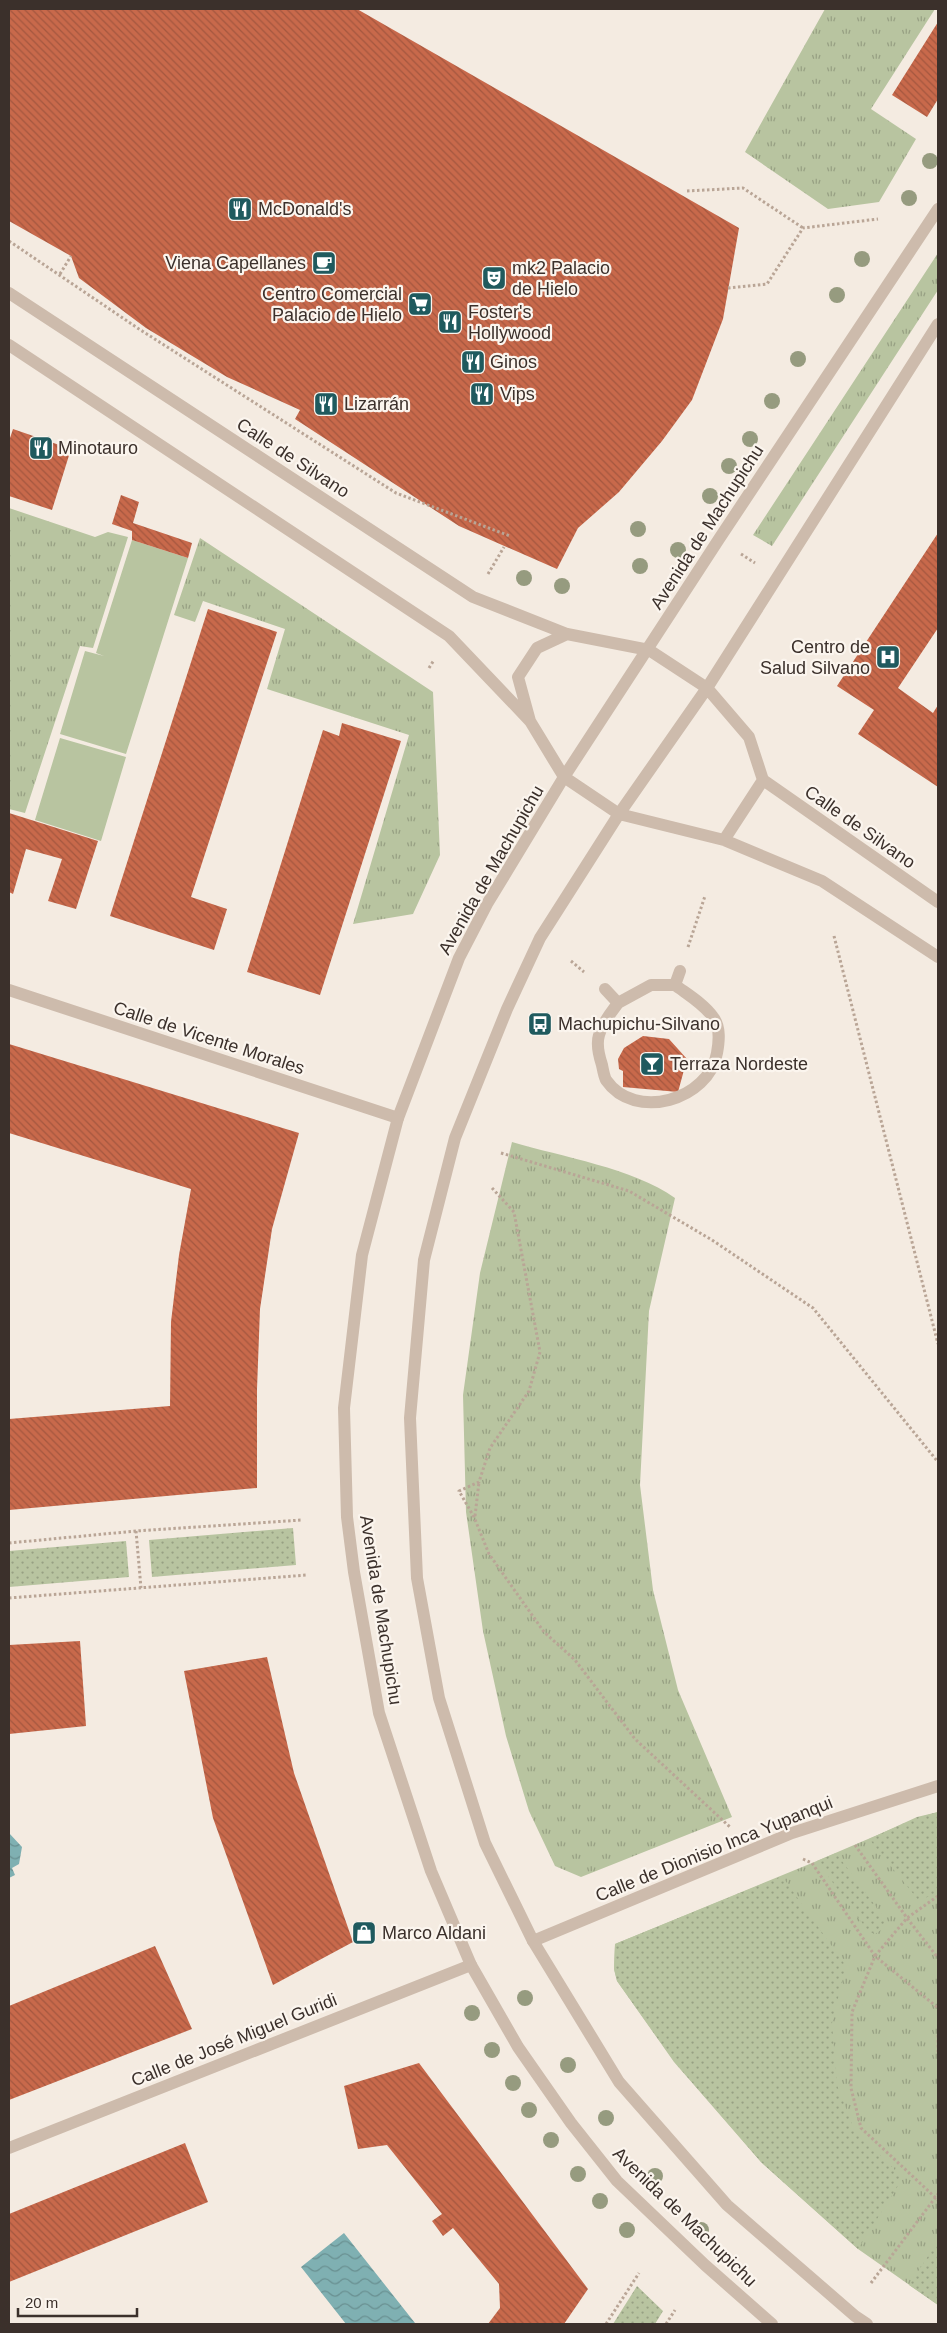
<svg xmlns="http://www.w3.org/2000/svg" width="947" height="2333" font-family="Arial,sans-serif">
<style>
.grass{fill:url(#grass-tufts)}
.garden{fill:url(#garden-dots)}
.pitch{fill:#b8c4a0}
.water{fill:url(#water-waves)}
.building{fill:url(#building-back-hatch)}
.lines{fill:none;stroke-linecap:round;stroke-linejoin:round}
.path{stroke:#b9a596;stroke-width:3;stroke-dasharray:2.5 2.5;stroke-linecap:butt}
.pedestrian{stroke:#cdbbac;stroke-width:12}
.minor{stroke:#cdbbac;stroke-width:12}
.tertiary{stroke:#cdbbac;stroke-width:12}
.tree{fill:#969b7f}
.labels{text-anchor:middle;stroke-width:4.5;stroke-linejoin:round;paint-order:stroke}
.poi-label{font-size:18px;fill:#3b302b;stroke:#fbf5ee;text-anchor:start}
.street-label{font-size:18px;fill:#3b302b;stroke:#fbf5ee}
</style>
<defs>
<pattern id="grass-tufts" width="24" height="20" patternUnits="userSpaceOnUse" patternTransform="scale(1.25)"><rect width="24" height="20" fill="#b8c4a0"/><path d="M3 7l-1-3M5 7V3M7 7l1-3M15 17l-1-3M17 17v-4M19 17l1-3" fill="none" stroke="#97a083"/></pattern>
<pattern id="garden-dots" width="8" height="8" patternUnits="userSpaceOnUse" patternTransform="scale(1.25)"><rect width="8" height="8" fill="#b8c4a0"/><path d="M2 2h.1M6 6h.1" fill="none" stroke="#97a083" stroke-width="1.8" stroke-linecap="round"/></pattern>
<pattern id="water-waves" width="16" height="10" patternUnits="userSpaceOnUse" patternTransform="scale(1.25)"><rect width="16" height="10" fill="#7fb0b2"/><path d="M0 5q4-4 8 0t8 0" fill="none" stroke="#699091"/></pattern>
<pattern id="building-back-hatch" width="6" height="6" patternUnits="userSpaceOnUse" patternTransform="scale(1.25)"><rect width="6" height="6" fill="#c8694b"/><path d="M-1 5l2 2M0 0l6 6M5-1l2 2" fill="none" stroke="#a4573f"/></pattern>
</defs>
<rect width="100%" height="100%" fill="#f4ebe1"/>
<path class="grass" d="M825,9H935L871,109L916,139L879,202L828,209L745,152Z
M938,253V290L772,546L753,535Z
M9,508L95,537L108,532L128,537L93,648L80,646L25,813L9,809Z
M200,538L433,692L440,855L413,914L353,924L409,735L267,689L285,629L203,601L195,622L174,615Z
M512,1142C562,1157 633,1168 675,1198L649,1311L640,1485L653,1590L678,1690L732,1817L581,1877L555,1866L529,1811L506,1736L483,1631L466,1512L463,1395L480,1273Z
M938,1812V2305L858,2249L761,2162L674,2061L617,1981L614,1969L615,1944L812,1863L917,1818Z"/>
<path class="garden" d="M293,1528L296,1565L152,1577L149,1540Z
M126,1541L129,1577L9,1587V1551Z
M938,1812V1892L919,1901L869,1839L917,1817Z
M836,1853L883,1916C886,1927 884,1928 875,1934L868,1931L817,1861Z
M782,1876L846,1966L832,2023L837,2085L854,2129L903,2178L858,2249L761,2162L674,2062L617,1981L614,1969L615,1944Z
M938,2241V2305L909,2285Z
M637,2286L663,2311L655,2324H613Z"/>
<path class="pitch" d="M132,540L188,558L126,754L60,734L85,651L104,656L96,653Z
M60,738L126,757L101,841L35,820Z"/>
<path class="water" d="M9,1833L22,1847L19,1864L12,1868L15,1875L9,1878Z
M344,2233L415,2323L413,2324H346L301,2267Z"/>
<path class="building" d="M9,9H357L739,228L723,319L692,400L662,441L619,492L578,528L557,569L459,526L295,419L300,410L227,377L146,328L79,278L71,256L9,221Z
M938,22V99L927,117L892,95Z
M13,429L71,449L52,510L9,496V441Z
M121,495L139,502L133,523L192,543L188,558L132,540V531L112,524Z
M938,533V628L898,688L933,713L938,705V787L858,734L874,710L837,686Z
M208,609L277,632L191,897L227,909L214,950L110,916Z
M342,723L401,741L320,995L247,972L323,730L339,736Z
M9,813L98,841L76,909L48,901L62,859L26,849L13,894L9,892Z
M643,1036L669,1039L687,1059L678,1092L623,1087V1071L619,1069L618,1059L624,1048Z
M9,1044L299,1133L272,1229L260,1309L257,1389V1488L9,1510V1419L170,1406L171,1322L179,1255L191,1189L9,1133Z
M80,1641L86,1726L9,1734V1645Z
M267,1657L294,1773L353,1942L273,1985L213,1818L184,1671Z
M155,1946L192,2029L9,2100V2006Z
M419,2063L588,2289L564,2324H488L500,2308L499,2284L453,2228L443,2236L432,2221L442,2214L387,2145L358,2149L344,2086Z
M185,2143L208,2202L9,2282V2214Z"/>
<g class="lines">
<path class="path" d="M687,191L743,188L803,228
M9,241L139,329L396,493L510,536
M60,274L71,256
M728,288L767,284L803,228L878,219
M741,554L755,563
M488,574L504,547
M429,668L434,660
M834,936L938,1344
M688,947L705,896
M571,961L584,972
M501,1153L629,1191L712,1240L813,1308L938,1462
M492,1188L514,1212L540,1352L529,1391L490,1448L479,1482L459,1491L474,1517L489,1554L544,1632L575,1660L635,1739L731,1828
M475,1516L479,1482
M136,1531L141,1588
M9,1543L136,1531L302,1520
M9,1598L307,1575
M855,1845L907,1918L938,1958
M803,1859L812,1863L875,1956L938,2008
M938,1896L907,1918L875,1956L852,2012L851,2088L861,2128L938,2200
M938,2035V2052
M871,2283L938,2194
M606,2324L639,2273
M666,2324L675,2310"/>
<path class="pedestrian" d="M605,989L618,1003C611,1013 602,1023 599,1035C596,1045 599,1056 602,1065C603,1070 604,1076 606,1080C635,1122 709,1100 717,1053C719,1042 721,1027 713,1017C704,1004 687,994 675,985L680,971
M618,1003L651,985H675"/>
<path class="minor" d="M9,990L398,1118
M533,1941L792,1833L938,1786
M9,2148L471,1965"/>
<path class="tertiary" d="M9,293L473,597L567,634L649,650L707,688L749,737L763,780
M9,345L449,636L530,721
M567,634L537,648L518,677L530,721L564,777L619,814L724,840L822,881L938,957
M763,780L938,902
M724,840L763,780
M772,2324L705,2265L617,2181L571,2123L518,2047L471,1965L431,1871L379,1713L354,1572L347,1517L344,1408L362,1255L398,1118L459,958L487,904L564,777L719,539L938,209
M867,2324L855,2316L727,2205L619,2082L533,1941L485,1843L439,1698L417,1578L410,1418L424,1260L455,1138L507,1009L540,938L619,814L707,688L938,324"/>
</g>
<g class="tree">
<circle cx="930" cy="161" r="8"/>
<circle cx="909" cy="198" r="8"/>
<circle cx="862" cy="259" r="8"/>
<circle cx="837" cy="295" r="8"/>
<circle cx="798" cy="359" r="8"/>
<circle cx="772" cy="401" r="8"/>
<circle cx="750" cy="439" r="8"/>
<circle cx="729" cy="466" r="8"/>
<circle cx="710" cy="496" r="8"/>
<circle cx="638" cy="529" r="8"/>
<circle cx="678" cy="550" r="8"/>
<circle cx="640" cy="566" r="8"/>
<circle cx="524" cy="578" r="8"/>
<circle cx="562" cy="586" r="8"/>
<circle cx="525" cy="1998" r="8"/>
<circle cx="472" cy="2013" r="8"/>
<circle cx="492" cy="2050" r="8"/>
<circle cx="568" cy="2065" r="8"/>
<circle cx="513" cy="2083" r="8"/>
<circle cx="529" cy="2110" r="8"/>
<circle cx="606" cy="2118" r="8"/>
<circle cx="551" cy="2140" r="8"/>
<circle cx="578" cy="2174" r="8"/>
<circle cx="655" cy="2176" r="8"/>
<circle cx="600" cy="2201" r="8"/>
<circle cx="627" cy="2230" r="8"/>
<circle cx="701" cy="2230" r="8"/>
</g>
<defs>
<symbol id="restaurant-square" viewBox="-11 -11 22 22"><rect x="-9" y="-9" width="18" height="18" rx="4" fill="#1f5a5e" stroke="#fbf5ee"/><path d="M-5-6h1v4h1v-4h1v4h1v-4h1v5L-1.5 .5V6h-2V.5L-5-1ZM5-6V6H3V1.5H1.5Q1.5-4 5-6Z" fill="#fff"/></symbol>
<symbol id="cafe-square" viewBox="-11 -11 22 22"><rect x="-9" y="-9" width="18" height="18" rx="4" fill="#1f5a5e" stroke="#fbf5ee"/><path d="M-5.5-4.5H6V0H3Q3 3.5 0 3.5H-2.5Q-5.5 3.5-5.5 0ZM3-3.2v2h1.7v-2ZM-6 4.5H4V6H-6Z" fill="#fff"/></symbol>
<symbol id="theatre-square" viewBox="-11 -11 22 22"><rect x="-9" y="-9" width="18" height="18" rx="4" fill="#1f5a5e" stroke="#fbf5ee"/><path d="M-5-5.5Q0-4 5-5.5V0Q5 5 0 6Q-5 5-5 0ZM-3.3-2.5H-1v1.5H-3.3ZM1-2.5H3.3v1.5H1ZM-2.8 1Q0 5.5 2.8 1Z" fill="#fff"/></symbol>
<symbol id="supermarket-square" viewBox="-11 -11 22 22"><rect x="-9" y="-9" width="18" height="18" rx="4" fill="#1f5a5e" stroke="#fbf5ee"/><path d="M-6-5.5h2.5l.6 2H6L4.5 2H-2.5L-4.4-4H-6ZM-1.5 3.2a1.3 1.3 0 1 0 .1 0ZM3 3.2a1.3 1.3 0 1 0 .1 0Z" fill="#fff"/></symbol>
<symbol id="hospital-square" viewBox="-11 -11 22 22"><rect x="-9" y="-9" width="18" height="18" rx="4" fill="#1f5a5e" stroke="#fbf5ee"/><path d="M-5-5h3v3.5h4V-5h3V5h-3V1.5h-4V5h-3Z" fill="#fff"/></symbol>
<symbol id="bus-square" viewBox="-11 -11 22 22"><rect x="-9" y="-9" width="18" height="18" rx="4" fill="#1f5a5e" stroke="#fbf5ee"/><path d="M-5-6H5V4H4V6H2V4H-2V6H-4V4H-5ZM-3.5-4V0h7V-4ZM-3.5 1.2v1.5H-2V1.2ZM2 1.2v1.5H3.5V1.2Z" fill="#fff"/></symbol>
<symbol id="bar-square" viewBox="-11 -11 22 22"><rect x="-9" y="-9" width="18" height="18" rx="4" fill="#1f5a5e" stroke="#fbf5ee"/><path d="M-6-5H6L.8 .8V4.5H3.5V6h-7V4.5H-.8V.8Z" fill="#fff"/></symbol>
<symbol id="shop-square" viewBox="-11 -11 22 22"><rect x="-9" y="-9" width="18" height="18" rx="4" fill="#1f5a5e" stroke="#fbf5ee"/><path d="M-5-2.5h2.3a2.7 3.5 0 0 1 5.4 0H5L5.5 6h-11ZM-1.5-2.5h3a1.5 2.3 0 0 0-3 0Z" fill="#fff"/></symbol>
</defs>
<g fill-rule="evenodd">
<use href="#restaurant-square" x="226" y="195" width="28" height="28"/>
<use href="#cafe-square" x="310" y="249" width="28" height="28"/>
<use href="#theatre-square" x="480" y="264" width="28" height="28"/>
<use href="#supermarket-square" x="406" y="290" width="28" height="28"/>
<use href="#restaurant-square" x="436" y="308" width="28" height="28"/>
<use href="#restaurant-square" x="459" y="348" width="28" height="28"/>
<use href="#restaurant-square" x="468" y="380" width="28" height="28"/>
<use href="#restaurant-square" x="312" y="390" width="28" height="28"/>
<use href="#restaurant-square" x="27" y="434" width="28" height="28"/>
<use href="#hospital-square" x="874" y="643" width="28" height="28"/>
<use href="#bus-square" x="526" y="1010" width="28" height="28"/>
<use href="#bar-square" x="638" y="1050" width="28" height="28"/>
<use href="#shop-square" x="350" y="1919" width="28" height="28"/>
</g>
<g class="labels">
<g class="poi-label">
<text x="258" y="215">McDonald's</text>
<text x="306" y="269" text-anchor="end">Viena Capellanes</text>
<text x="512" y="274">mk2 Palacio<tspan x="512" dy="21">de Hielo</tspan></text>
<text x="402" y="300" text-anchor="end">Centro Comercial<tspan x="402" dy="21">Palacio de Hielo</tspan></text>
<text x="468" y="318">Foster's<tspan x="468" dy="21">Hollywood</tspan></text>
<text x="490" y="368">Ginos</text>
<text x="500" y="400">Vips</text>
<text x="344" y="410">Lizarrán</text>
<text x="58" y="454">Minotauro</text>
<text x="870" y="653" text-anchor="end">Centro de<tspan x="870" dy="21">Salud Silvano</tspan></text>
<text x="558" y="1030">Machupichu-Silvano</text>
<text x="670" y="1070">Terraza Nordeste</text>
<text x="382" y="1939">Marco Aldani</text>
</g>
<g class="street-label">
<text transform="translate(293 458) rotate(33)" y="6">Calle de Silvano</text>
<text transform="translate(707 527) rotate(-57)" y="6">Avenida de Machupichu</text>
<text transform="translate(860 827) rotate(35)" y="6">Calle de Silvano</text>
<text transform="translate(491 870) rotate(-60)" y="6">Avenida de Machupichu</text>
<text transform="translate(209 1038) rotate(18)" y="6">Calle de Vicente Morales</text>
<text transform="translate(381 1610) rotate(81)" y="6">Avenida de Machupichu</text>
<text transform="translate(714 1849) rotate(-22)" y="6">Calle de Dionisio Inca Yupanqui</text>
<text transform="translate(234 2040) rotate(-22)" y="6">Calle de José Miguel Guridi</text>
<text transform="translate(685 2217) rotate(44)" y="6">Avenida de Machupichu</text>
</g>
</g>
<rect width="947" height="2333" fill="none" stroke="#3b302b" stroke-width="20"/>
<path d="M18 2308v8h119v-8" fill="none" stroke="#3b302b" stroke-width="2.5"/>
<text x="25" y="2308" font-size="15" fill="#3b302b" stroke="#fbf5ee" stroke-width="4" paint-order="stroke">20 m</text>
</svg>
